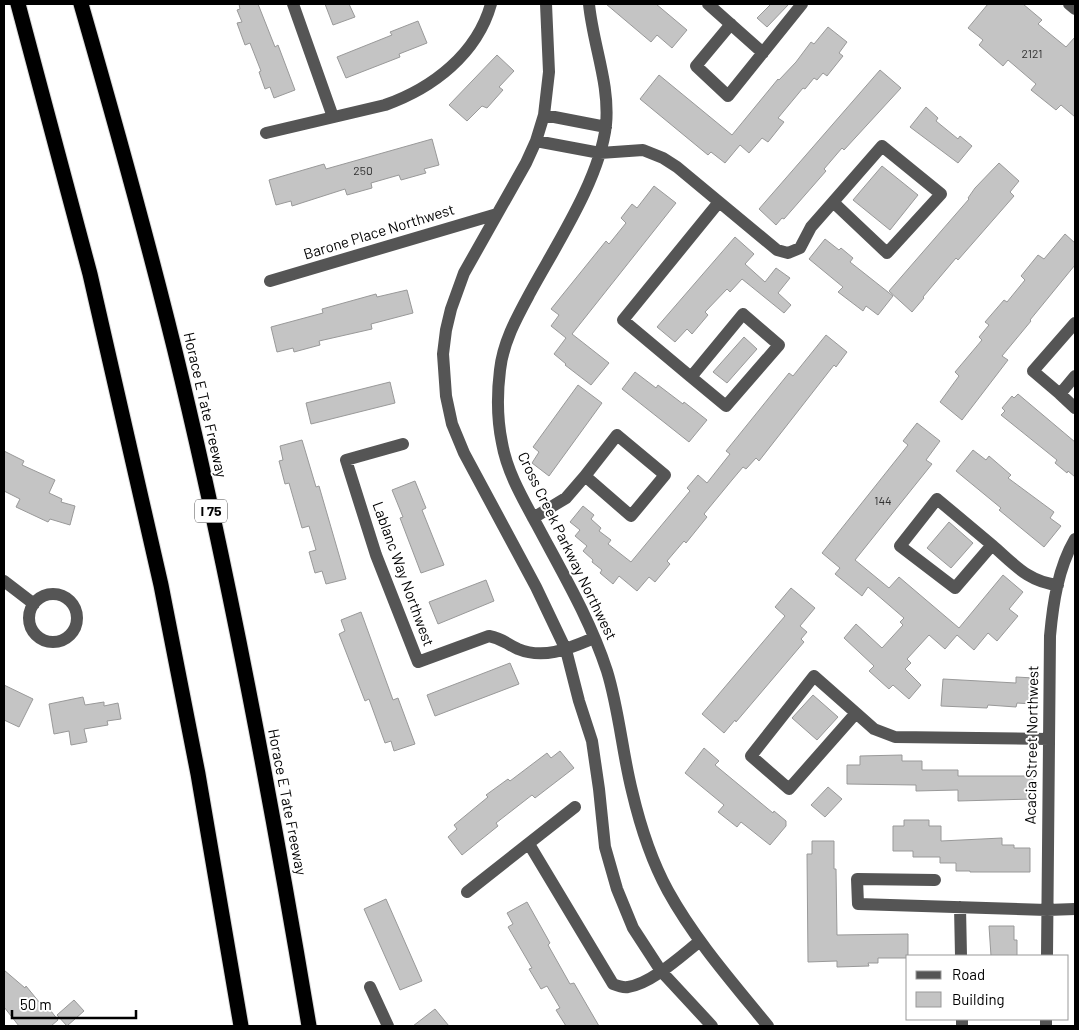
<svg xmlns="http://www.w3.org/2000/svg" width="1079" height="1030" font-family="Barlow,sans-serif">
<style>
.building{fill:#c4c4c4;stroke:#999}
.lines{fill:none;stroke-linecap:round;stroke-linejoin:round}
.highway-casing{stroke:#dbdbdb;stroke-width:17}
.minor{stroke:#555;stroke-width:12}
.highway{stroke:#000;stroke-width:15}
.labels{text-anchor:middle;stroke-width:4;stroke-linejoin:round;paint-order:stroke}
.number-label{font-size:12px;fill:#313131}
.shield{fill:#fff;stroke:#4c4c4c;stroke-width:1}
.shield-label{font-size:14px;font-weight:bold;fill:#000}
.street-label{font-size:15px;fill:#000;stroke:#fff}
</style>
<rect width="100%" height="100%" fill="#fff"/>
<path class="building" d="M239,4H258L275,47L278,45L295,90L274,98L270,87L265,89L259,72L261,71L250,43L245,45L237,23L242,22L237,10L240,9Z
M325,4H349L355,17L333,25Z
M606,4H656L687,30L672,48L657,35L651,42Z
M771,4H789L767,27L757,18Z
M988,4H1023L1042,20L1038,24L1066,47L1075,37V117L1061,105L1056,110L1031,90L1036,84L1008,60L1003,66L979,45L983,40L968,28Z
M418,21L427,43L399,54L400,57L346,78L337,57L392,35L390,32Z
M828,27L847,42L839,53L843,56L827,76L823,73L817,80L814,78L805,89L803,88L778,118L784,122L768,142L762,138L749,153L740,145L725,163L711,152L708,155L640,99L659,75L732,135L778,79L779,80L796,62L811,42L814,44Z
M497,55L514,71L499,87L503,90L487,108L482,106L467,121L449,105Z
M880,70L901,88L844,150L842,148L824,169L826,171L784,219L782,218L776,225L759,209Z
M926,107L938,118L936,121L958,139L960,136L972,146L958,163L910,127Z
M432,139L439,165L424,169L426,173L401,180L399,175L371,183L372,188L347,195L345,189L292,206L291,201L276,205L269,180L324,164L326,169Z
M999,163L1019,181L1010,192L1014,196L958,260L956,258L923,297L924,298L912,312L889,291L969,199L968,198L975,188Z
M882,166L918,195L890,230L853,200Z
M654,186L676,203L572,334L609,363L591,385L565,365L566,364L554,354L566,338L551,326L559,315L551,309L606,241L609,244L626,223L621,218L632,204L637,208Z
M1065,234L1075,243V265L1030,320L1031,321L1002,356L1008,360L962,420L940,402L959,376L955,372L982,340L979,337L989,325L985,322L1004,300L1007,302L1025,280L1021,276L1038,255L1044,259Z
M735,237L754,254L745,264L765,282L776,268L790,278L778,293L791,305L784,313L742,279L730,292L727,289L705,312L708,315L692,334L687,329L675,342L657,327Z
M825,239L839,250L841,248L853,258L850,262L893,296L878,315L866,306L863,311L838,292L843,287L809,259Z
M407,290L413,313L371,324L372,329L319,341L320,345L294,352L293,348L277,352L271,327L323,313L322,309L376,294L377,297Z
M826,335L847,352L836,367L834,365L759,461L756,458L746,469L743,467L732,480L704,514L707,517L686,543L684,541L667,561L670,564L655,582L649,577L637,591L619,576L613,584L600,573L602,570L592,562L593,560L583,551L587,546L575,536L580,530L570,522L583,506L594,515L591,519L601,528L599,531L611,540L608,544L631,562L690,491L687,488L698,475L707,483L730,454L726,451L789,373L793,376Z
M744,337L757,349L727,383L713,372Z
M635,372L656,388L658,385L683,404L684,402L707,420L689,442L622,389Z
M390,382L395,403L311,424L306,403Z
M578,385L602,403L549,476L532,463L539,452L533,447Z
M1018,394L1075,442V477L1068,471L1067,473L1055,463L1057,460L1001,415L1005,411L1002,408L1012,396L1014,398Z
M917,423L940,441L926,460L932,464L855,560L889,588L899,577L959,628L1003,575L1023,592L1009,609L1018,616L997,641L988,633L974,650L957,635L945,649L929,635L907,659L911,663L905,669L921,685L909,699L893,685L889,689L869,671L874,666L844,638L856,624L882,648L903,625L900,622L904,618L868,587L862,596L835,574L840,568L822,553L908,445L903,441Z
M302,440L316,487L319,486L346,579L326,584L322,571L315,573L309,552L316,550L309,526L302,528L289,483L285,484L279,461L283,460L280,446Z
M973,450L986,460L989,456L1011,475L1008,478L1054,512L1050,518L1061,526L1044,547L999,510L1001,508L956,471Z
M4,451L24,461L22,465L55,480L49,493L62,499L61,502L75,506L70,525L50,519L48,522L16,507L20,499L4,491Z
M415,481L426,508L422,510L444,565L421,573L400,518L403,517L392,490Z
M949,522L973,543L951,568L927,548Z
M486,580L494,601L438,624L429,602Z
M791,588L815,608L800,626L807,632L801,639L804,642L736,722L735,720L724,733L702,714L785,616L775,607Z
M361,612L393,700L398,698L415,744L394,751L391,741L385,743L369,699L365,701L339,634L345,631L341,620Z
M510,663L519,684L435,716L427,695Z
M1016,677L1034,678L1033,704L1017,703L1016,707L988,705L987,708L941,706L943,679L1016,683Z
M4,685L33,699L19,727L4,720Z
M813,695L838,717L817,740L792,718Z
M83,697L85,705L104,702V706L118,703L121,719L107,721L108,725L84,729L87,742L71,745L69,731L54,734L49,704Z
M704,748L719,761L715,765L773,813L774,811L786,821V826L770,845L741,822L737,827L718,812L724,805L685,773Z
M560,751L574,768L535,798L532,795L496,823L498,826L462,855L448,837L457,829L454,825L488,797L486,795L508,779L510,781L547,753L551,758Z
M902,755V761H922V770H958V776H1033V799L958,801V790L916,791V785L847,784V765H860V756Z
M828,787L842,799L825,817L811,805Z
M904,820H929V826H941V841L1002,838V845H1014V848H1030V872H970V871H956V863H940V857H913V851H893V826H904Z
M812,841H834V869H836L837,935L908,934V958H878V963H868L869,966L837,967V961L808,962L807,854H812Z
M386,899L422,981L400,990L364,909Z
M527,902L550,943L548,945L570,984L574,983L599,1026H566L556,1010L560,1008L547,986L541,989L529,969L532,968L508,927L513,924L507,913Z
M989,926H1014V940H1017V956H991Z
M4,970L25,988L26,986L44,1008L47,1006L58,1020L51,1026H19L4,1007Z
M74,1000L84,1011L67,1026L57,1015Z
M435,1009L449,1026H413Z"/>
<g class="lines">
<defs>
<path id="highway" d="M18,4L90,274L161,585L198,774L241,1026
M81,4C117,129 152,254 182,380C233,594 273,810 309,1026"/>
</defs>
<use href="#highway" class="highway-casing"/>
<path class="minor" d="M293,4L333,117
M546,4L549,72L544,115L536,141L526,163L464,273L451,309L446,330L443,354L446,396L452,424L464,453L536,587L566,650L579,701L592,741L599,789L605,847L617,889L633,928L661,971L712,1026
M589,4C593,45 610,84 606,125C600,179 556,245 530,293C517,317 503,342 500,370C497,394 497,419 502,443C507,472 523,499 537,525C562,572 590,619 607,671C619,710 622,751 632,791C640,825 651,860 668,891C695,940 733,983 768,1026
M708,4L763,53
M1069,4L1075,9
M731,24L696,66L728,96L802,4
M544,115L606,127
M266,133L385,105C433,88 477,54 491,4
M536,141L600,153L643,150L663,158L677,167L777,250L788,253L800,248L811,227L833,202
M882,146L941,194L887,253L833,202Z
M270,281L497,214
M743,314L779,345L726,406L691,377Z
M1075,323L1033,371L1060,394L1075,376
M691,377L623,320L719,202
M1060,394L1075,408
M617,435L665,475L631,516L585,476Z
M403,444L346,460L376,555L418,662L489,636C504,639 505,643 518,649C545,660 570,648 594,638
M937,499L992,545L955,588L900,546Z
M533,518L566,498L585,476
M992,545C1014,564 1028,582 1058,585
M4,581L34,604
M29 618a24 24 0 1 1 48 0a24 24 0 1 1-48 0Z
M814,676L856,713L789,789L751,756Z
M856,713L874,729L895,737L1049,739
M529,844L613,984C618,986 623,988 628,987C651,984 681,956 700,941
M935,880L857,879L858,904L1047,910L1075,909
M467,892L575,807
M960,907L961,956
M1047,956L1050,636C1053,603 1058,568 1075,539
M370,987L388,1026
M962,1019V1026
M1046,1026V1019"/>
<use href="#highway" class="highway"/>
</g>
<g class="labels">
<g class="number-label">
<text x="1032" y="58">2121</text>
<text x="363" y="175">250</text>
<text x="883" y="505">144</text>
</g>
<rect class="shield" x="195" y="499.5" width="32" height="23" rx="4"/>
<g class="shield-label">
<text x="211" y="516">I 75</text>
</g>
<g class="street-label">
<text transform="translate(379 232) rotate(-17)" y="5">Barone Place Northwest</text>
<text transform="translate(205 405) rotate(77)" y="5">Horace E Tate Freeway</text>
<text transform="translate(567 546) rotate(64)" y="5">Cross Creek Parkway Northwest</text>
<text transform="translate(403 574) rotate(70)" y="5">Lablanc Way Northwest</text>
<text transform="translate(1032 745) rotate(-89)" y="5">Acacia Street Northwest</text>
<text transform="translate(287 802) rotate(79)" y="5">Horace E Tate Freeway</text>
</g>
</g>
<rect width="1079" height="1030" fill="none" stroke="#000000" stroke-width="10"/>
<rect x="906" y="955" width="162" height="65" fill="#ffffff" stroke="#999999"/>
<rect x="916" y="971" width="25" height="8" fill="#555555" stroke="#999999"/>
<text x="952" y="980" font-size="15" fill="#000000">Road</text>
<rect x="916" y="992" width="25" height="15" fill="#c4c4c4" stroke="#999999"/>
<text x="952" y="1005" font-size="15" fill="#000000">Building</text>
<path d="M12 1010v8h124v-8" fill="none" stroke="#000000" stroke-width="2.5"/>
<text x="20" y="1010" font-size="15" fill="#000000" stroke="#ffffff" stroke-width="4" paint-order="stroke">50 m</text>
</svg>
